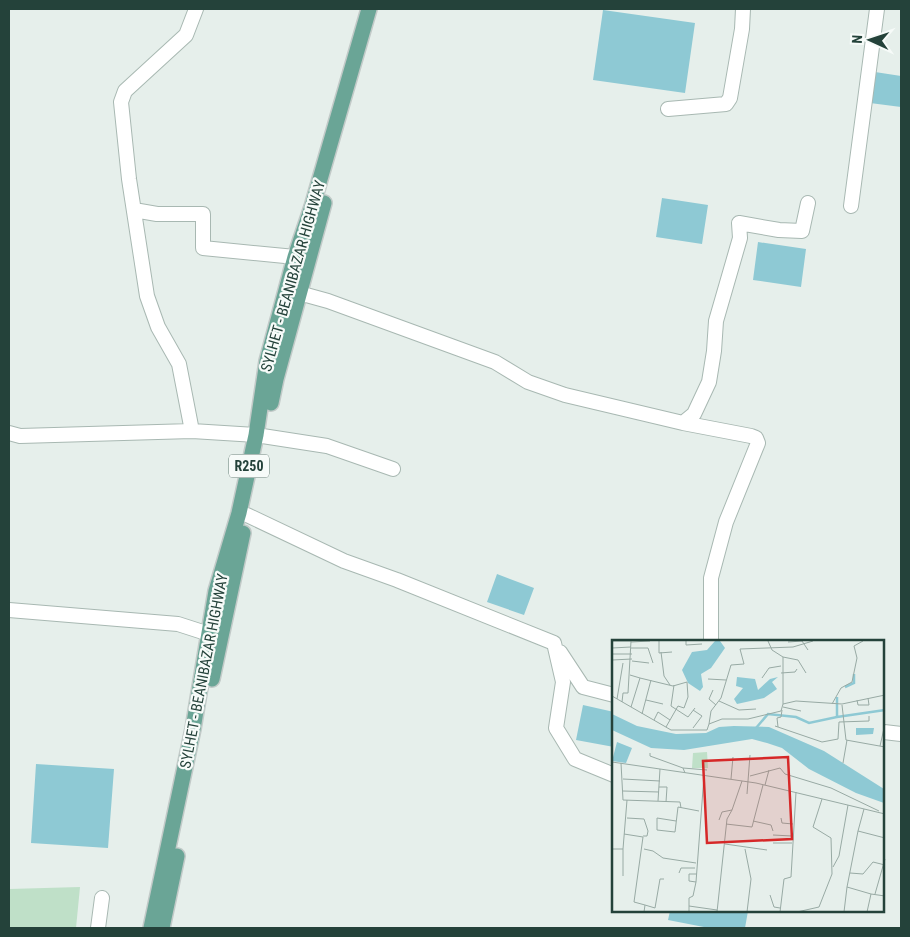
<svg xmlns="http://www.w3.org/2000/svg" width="910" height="937" font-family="'Roboto Condensed',sans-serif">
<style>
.green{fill:#bfe0c8}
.water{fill:#8ec9d4}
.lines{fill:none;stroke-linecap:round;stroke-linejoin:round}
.minor-casing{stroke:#a8b8b2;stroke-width:16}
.major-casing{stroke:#c2cac8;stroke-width:18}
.minor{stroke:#fff;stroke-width:14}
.major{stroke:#6aa596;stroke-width:15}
.labels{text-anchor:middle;stroke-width:4.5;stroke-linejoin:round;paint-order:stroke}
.shield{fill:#f7fbf9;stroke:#637a73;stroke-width:1}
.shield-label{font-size:14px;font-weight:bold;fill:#24423a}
.street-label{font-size:15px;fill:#24423a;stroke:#f7fbf9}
.inset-river{fill:none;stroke:#8ec9d4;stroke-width:2.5}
.inset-road{fill:none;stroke:#98aaa4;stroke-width:1}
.view{fill:#d62828;fill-opacity:0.15;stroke:#d62828;stroke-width:2.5}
.inset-edge{fill:none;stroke:#24423a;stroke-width:2.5}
</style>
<rect width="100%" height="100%" fill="#e6efeb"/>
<path class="green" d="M80,887L76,928H9V889Z"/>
<path class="water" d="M603,10L695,23L685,93L593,80Z
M875,72L901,76V107L870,103Z
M662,198L708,205L702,244L656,237Z
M758,242L806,249L801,287L753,280Z
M497,574L534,588L524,615L487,602Z
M583,705L614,712V747L576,740Z
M36,764L114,769L108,848L31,843Z
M670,911H748L745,928H709L668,920Z"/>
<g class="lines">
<defs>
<path id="minor" d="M668,109L726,104L730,98L742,29L743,9
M851,206L877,9
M134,210L157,214H203V248L295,257L300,265
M299,293L328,301L495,362L528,382L565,395L683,423L751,436L756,438L758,443L726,522L711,578V641
M683,423L694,414L709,382L714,351L716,321L740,238L739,223L779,230L802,231L808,203
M192,431L179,364L158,327L147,296L129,179L121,102L125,91L186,35L196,9
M9,433L20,436L192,431L256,435L327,446L393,469
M247,515L344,561L397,580L554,643L563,682L556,728L575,759L614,775
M9,610L178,624L209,634
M560,652L583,687L614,695
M884,732L901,734
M98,928L102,898"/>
<path id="major" d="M271,403L276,379L324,203
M212,679L243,533
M151,928L193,729L216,591L239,513L256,435L267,361L295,257L312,207L369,9
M162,928L177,856"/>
</defs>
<use href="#minor" class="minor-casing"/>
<use href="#major" class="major-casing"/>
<use href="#minor" class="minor"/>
<use href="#major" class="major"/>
</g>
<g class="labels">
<rect class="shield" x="229" y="454.5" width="40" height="23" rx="4"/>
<g class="shield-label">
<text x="249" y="471">R250</text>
</g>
<g class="street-label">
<text transform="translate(293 276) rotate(-74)" y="5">SYLHET - BEANIBAZAR HIGHWAY</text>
<text transform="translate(204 671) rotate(-79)" y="5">SYLHET - BEANIBAZAR HIGHWAY</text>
</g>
</g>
<g transform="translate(612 640)">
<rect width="272" height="272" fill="#e6efeb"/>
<path d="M95,112L96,128H80L81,113Z" fill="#bfe0c8"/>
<path d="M103,1H108L113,8L99,28L89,34L91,47L88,51L76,43L70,30L80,12L95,10ZM125,37L143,39L146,50L158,39L166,37L160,42L165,49L152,58L125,64L122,59L131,48L124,46ZM0,74L25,86L64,94L94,93L107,87L122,86L157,87L212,111L272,149V163L244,153L197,129L170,108L155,103L140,99L72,110L39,108L0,90ZM244,88H262L261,94L244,95ZM5,102L20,108L14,123L0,121Z" fill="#8ec9d4"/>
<path class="inset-river" d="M233,47L242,43V34M225,77L273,70M144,88L156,74L184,77L197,83L225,77V57"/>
<path class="inset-road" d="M0,1H19M47,1V13L60,12M74,1V5L90,4M156,1L160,10L171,17V64L184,61L230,64L273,55M19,2L38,1M176,2L190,1L196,10M0,8L19,7M19,8H36L41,23M49,12L52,36L58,45M0,14H20M171,17L186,20L194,33M0,20L20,19M20,21L37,23M169,33L183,32L185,29M18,35L28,38L19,67M28,38L61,46L75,42L76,57L72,68L66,66L54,87M150,38L157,28L169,26M96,39L114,40M62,45L59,66L76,77L83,68M101,50L97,59L104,65M0,56L59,90H95L97,84L110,79H136L169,71L171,64M5,59L11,23M34,60L51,64M245,60L246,65H257L256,58M107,61L127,70L144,69M10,62L11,53H16L19,1M220,64L229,48L240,42L245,18L242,6L251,1M230,65L234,100L273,107M171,67L189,71M81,70L90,76L81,88M30,74L39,40M42,80L46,72L58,80M97,84L99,71L109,58L119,25L132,24L128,9L181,7L201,1M163,86L210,102L226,99L227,82L257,81V76M166,87L165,78L169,77L170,70M268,106L273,84M38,113V116L71,128L73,133M0,122L144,143L273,174M9,123L11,160L68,162L69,168M231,123L235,100M71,128L95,130M138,136L168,128L173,134L219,148L267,171M11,139L48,141M119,139L121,117M153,145L157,130M47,147H55L54,162M11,151L47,152M135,154L138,115M46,161L48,129M252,169L246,191L273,198M15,178L32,179L36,191L35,196H31M169,178L170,183L181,184M107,180L110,172L120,170L130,141M64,181L45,178V190L63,192L66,167L87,171M141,181L159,185L161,191M114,184L140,187L151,145M246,191L235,247L259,254M12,194L31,197L22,262L33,265L32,272M161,195L180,196M161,203H180M113,204L155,210M0,209H11L15,160M32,209L41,211L51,218L84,223M133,209L139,239L135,272M221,227L227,216L236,165M67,233L69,228H83M238,233L251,234L261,222L273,225M11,236V209M84,242L77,241V234H85M263,254L273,219M158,255L162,267L168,268M33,265L43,268L48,239H52M77,266L105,270M77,272V258L81,256L84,242L92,136M105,272L115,179L120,170M168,272L172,239L179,237L184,152M185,272L207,267L220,234L219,198L201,187L210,159M232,272L235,247M255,272L259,254L273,256"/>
<path class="view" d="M176,117L180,199L95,203L91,121Z"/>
<rect width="272" height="272" class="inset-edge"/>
</g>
<rect width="910" height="937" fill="none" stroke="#24423a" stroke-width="20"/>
<g transform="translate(870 40) rotate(273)" stroke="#f7fbf9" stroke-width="4" paint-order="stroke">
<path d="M0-4L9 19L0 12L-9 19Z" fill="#24423a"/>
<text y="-8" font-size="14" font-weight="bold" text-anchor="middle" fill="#24423a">N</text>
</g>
</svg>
